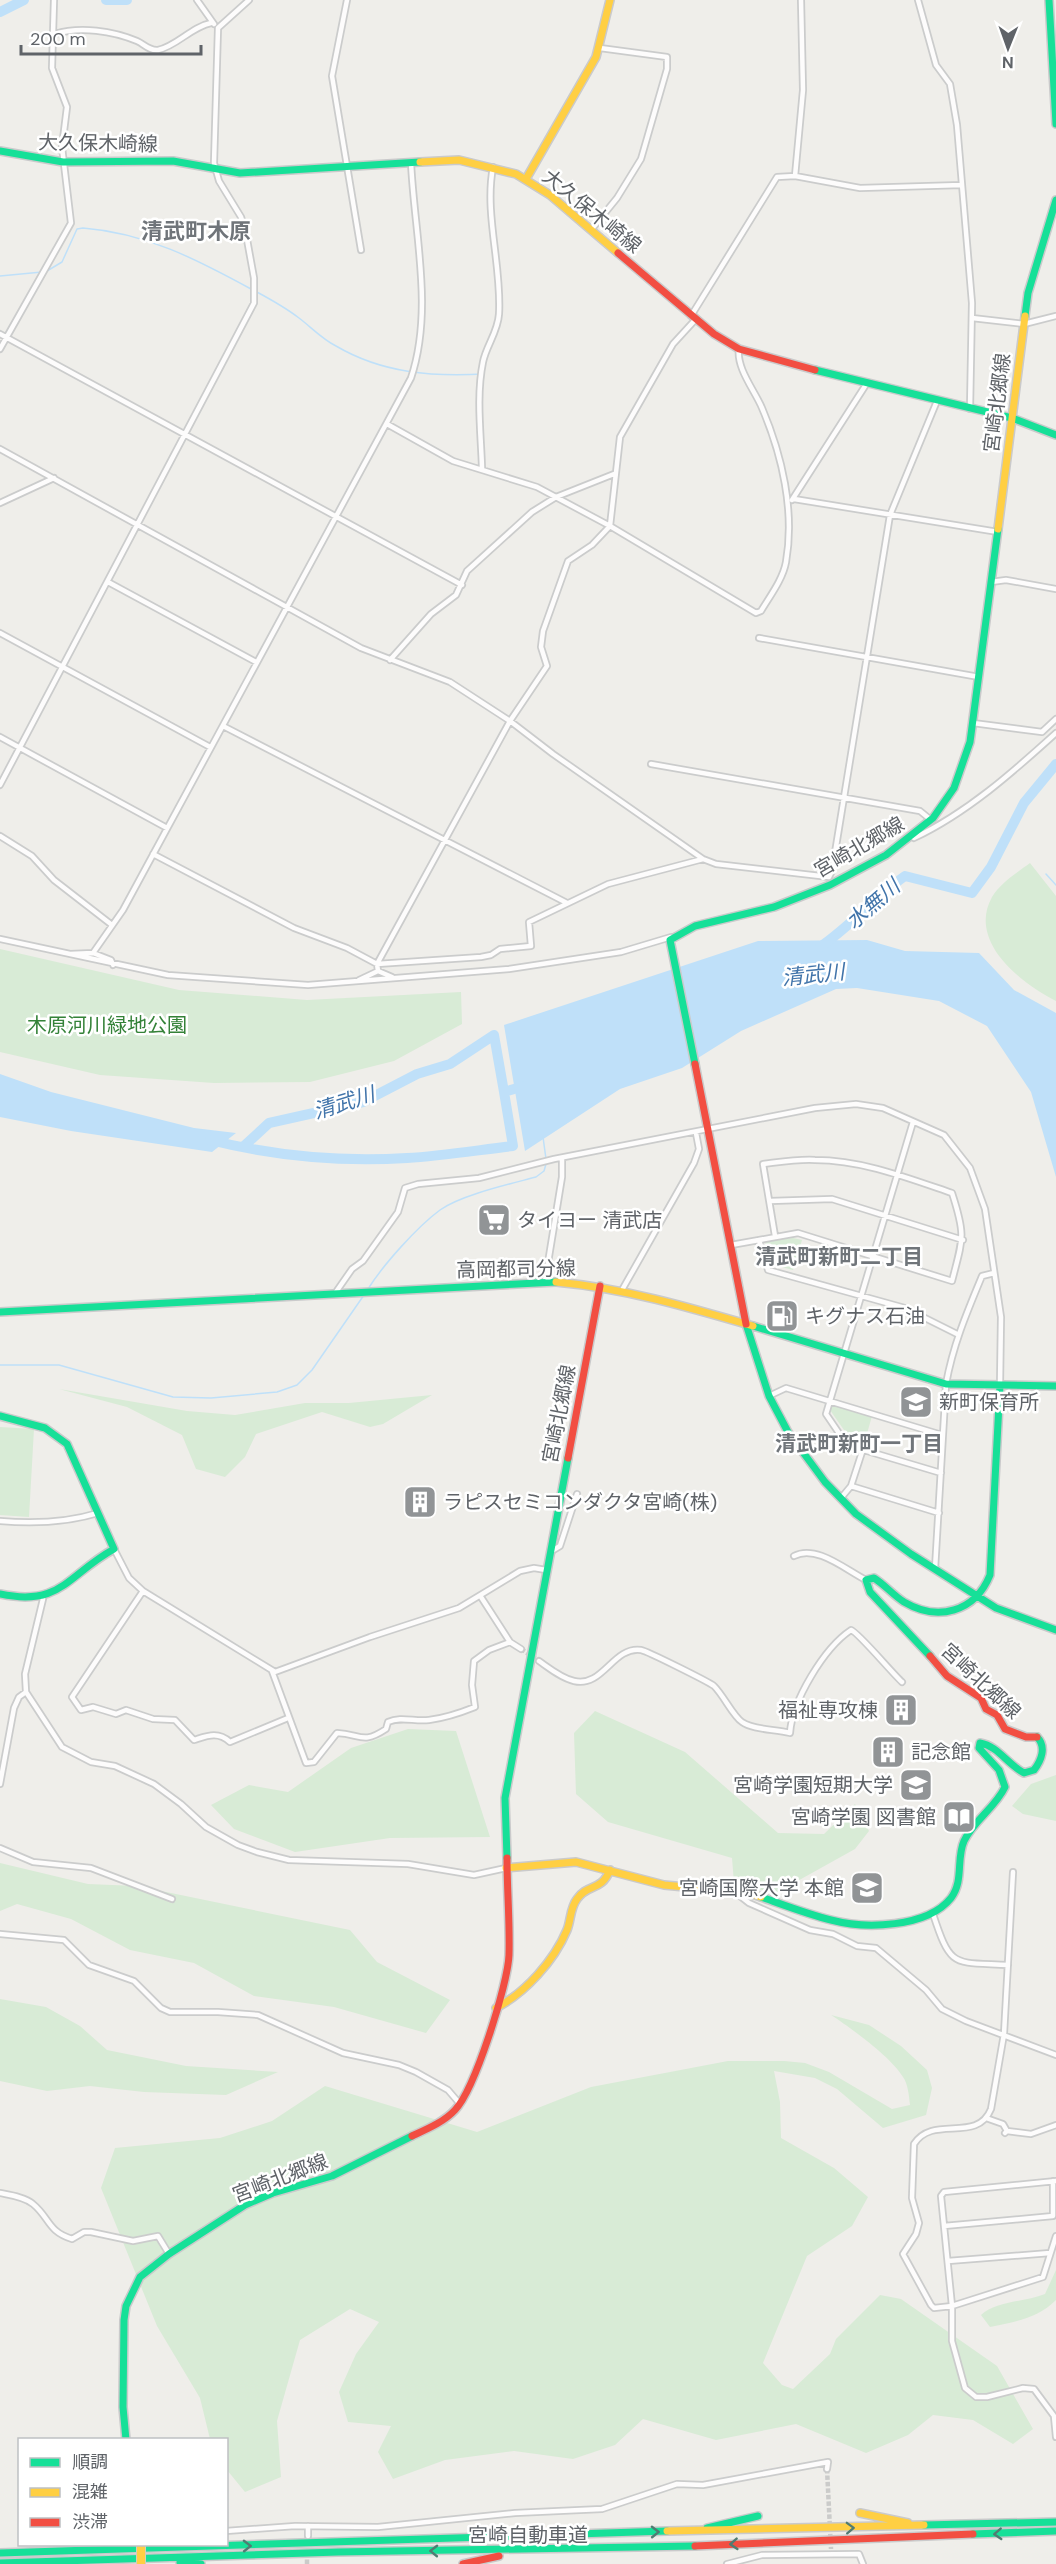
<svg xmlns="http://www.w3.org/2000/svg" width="1056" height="2564" font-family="'DM Sans','Noto Sans JP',sans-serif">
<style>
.green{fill:#d8ebd6}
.water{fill:#bfe0f9}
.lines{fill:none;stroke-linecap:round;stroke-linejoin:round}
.stream{stroke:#bfe0f9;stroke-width:1.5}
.river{stroke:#bfe0f9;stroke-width:10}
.street-tunnel{stroke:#cbcbca;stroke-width:4.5;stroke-dasharray:4.5 2;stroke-linecap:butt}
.street-casing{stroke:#cbcccc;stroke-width:8}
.fast-casing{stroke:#cacacb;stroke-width:10}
.slow-casing{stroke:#cacacb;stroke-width:10}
.jam-casing{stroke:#cacacb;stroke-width:10}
.street{stroke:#fdfcfc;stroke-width:4.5}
.fast{stroke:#16e098;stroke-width:7}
.slow{stroke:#ffcf43;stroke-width:7}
.jam{stroke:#f24e42;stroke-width:7}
.slow-bridge-casing{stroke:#d7ceb8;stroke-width:10;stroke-linecap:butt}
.slow-bridge{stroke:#ffcf43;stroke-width:8}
.oneway{stroke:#507c72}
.labels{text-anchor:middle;stroke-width:5;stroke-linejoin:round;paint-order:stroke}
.street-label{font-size:20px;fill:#5f6368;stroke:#fff}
.park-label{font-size:20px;fill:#348238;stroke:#fff}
.poi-label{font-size:20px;fill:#5f6368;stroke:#fff;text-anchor:start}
.water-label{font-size:21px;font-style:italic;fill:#4174aa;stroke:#fff}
.neighbourhood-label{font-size:21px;font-weight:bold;fill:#70757a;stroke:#fff}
.quarter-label{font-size:22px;font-weight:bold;fill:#70757a;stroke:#fff}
</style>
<rect width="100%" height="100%" fill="#efeeea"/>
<path class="green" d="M1030,863L1056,896V1001C1022,984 967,942 992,897C1000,883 1018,872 1030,863Z
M0,949L179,990L307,1000L461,992L462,1024L394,1061L310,1082L214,1083L100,1075L0,1052Z
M793,1238L802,1240L793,1270L770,1264L765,1241Z
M59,1389L187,1411L235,1415L305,1403H349L432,1395L383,1424L370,1427L322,1412L256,1434L245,1457L225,1477L196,1469L182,1435L127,1407Z
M832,1403L872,1416L864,1444L851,1440L830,1410Z
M0,1427L34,1429L29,1517L0,1515Z
M595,1711L685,1752L778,1833L824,1834L855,1804L869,1831L855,1849L776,1893L734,1883L732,1858L608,1822L576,1794L574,1733Z
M408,1729L456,1731L490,1837L390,1838L295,1852L234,1829L211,1805L249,1785L288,1792L351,1748Z
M1056,1775V1821L1023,1814L1012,1806L1031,1784Z
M0,1863L88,1884L137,1886L350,1930L377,1962L450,2000L426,2033L334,2007L254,1996L194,1963L130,1950L71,1919L17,1904L0,1911Z
M0,1999L46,2007L80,2026L107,2050L186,2066L278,2072L226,2095L144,2092L90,2086L47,2091L0,2081Z
M831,2015L869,2025L901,2046L927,2070L932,2088L926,2115L883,2128L837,2089L815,2078L774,2071L780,2102L781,2138L834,2168L868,2197L852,2226L807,2256L763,2363L782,2385L793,2389L830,2354L836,2339L880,2295L901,2299L997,2366L1033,2429L1013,2444L973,2420L933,2415L908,2435L866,2453L796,2424L716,2440L643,2419L615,2445L573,2459L514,2451L445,2460L393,2479L378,2452L391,2426L348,2422L339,2392L356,2354L379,2322L350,2309L300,2340L277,2421L281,2477L245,2492L227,2470L226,2440L210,2439L200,2398L157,2326L101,2188L115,2148L220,2138L272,2121L325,2086L477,2132L591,2087L728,2061H784L805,2063L829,2072L892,2109L910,2105C909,2096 908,2084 903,2077C891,2057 851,2028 831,2015Z
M1056,2270V2300C1037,2319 1016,2321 990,2327L981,2315C996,2301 1025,2302 1045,2294Z"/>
<path class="water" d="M867,940L905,951L979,953L1014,990L1056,1013V1177L1031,1092L987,1026L939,1001L857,988L836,989L741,1031L682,1068L620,1089L525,1151L504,1025L758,941Z
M0,1074L51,1092L194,1128L236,1133L212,1152L71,1131L0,1117Z"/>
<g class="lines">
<path class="stream" d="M47,271L62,262L77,229L83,228C146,233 196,259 251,289
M0,276L42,272
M255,291C270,299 286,308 299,318C311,327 322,339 336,346C382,373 432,377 484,374
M1046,874L1056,885
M543,1137L546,1159
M368,1289C383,1265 417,1227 440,1210C461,1195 510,1184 536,1177L544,1171L546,1164
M0,1365H59L173,1397L211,1398L277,1392L297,1385L312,1370L364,1295"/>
<path class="river" d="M106,0H127
M0,12L24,0
M820,947C851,926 875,897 905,876L972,893L991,867L1024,803L1056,764
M210,1140C274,1156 341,1162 407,1158C442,1156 478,1150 513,1146L504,1092L528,1085
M243,1147L269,1123L363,1102L417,1074L450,1064L494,1035L504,1092"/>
<path class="street-tunnel" d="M521,1649L539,1661
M827,2469L831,2549
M307,2564V2552"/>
<defs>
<path id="street" d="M197,0L214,24
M347,0L332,76L361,250
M918,0L936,65L950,84L957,125L972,303L970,409
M55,34C80,26 113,31 137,41C144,44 149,51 158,50C177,46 191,27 211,23
M795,176L803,90L801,0
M591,230L617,198L641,159L667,69V57L600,48
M691,316L777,177L795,176L860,188L962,185
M972,318L1024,324L1056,316
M0,334L462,585
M0,349L71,223L62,147L67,107L52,68L54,0
M387,424L453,461L537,487L610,526L756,613L761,611C770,596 783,579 786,562C795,511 782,455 762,408C755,391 736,368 739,349
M0,449L361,648L450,682L510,721L553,754L703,859L716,864L829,877
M482,468C481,434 476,396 483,362C486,346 498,332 499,314C502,266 484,214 493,167
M794,499L998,532
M792,500L867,383
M0,503L54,478
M108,582L256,662
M991,582L1006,580L1056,589
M0,633L210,747
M759,638L979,677
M390,660L431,614L456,595L467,571L532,512L556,497L614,474
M973,723L1042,732L1056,719
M223,726L567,903
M0,737L167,828
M651,764L920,811L931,820
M0,785L254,303V278L246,234L241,217L219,181L214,163L218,28L249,0
M0,836L32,856L54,880L112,925
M914,838C967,813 1013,772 1056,733
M153,854L294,928L347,948L377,964L481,957L491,955L500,949L531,946L529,922L608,884L703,859
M829,877L832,871L890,515L937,401
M0,939L168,975L308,985L509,969L621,952L671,937
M93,953L123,910L411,378C434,309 414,232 411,162
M70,954L93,953L111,960L113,965
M378,971L377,964L510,721L547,666L541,647L543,631L568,561L592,545L610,526L620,437L673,344L695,320
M359,980L378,971L392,977
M913,1122L826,1414L847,1445L941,1473
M770,1201L832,1199L963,1240
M759,1240L768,1270L905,1308L957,1334
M731,1245L798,1233L952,1281C963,1238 966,1236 952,1193C908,1178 862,1160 815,1160C798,1159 780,1162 763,1164L775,1236
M545,1281L562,1177V1159
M622,1290L694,1163L699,1149L696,1133
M336,1292L352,1269L363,1261L398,1212L405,1188L418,1184L479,1178L554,1159L815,1108L856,1104L883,1108L944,1135L970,1168L985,1209L1001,1317L1000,1385
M769,1396L786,1388L942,1435
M851,1486L939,1513
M841,1498L851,1486L862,1452
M0,1521C34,1524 65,1523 98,1513
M114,1549L129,1578L143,1591L275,1672L370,1637L459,1608L520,1571L534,1568L546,1570
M550,1552L560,1546L577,1494
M794,1556C816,1544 846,1570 866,1580
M935,1569L946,1384C953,1345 967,1312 982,1276L994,1273
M143,1591L72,1697L81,1710L93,1707L116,1714L126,1710L153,1719L175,1720L194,1740C207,1736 218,1731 230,1742L288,1718
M481,1597L510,1642L521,1649
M43,1599L25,1674L26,1692L62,1747L91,1762L115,1766L154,1784L181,1804L206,1827L238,1845L257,1852L289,1860L408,1864L474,1875L506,1868
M539,1661C549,1668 561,1678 574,1681C603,1688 613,1646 641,1650C647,1651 709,1682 714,1686C724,1696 733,1716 742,1722C753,1730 775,1729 790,1733C792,1701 824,1648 851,1630C858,1632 892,1673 902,1682
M272,1671L306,1763L314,1762L337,1733C361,1734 362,1745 386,1729L388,1722C401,1716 415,1722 429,1720C445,1718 460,1713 475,1707L472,1685L474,1661L489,1650L510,1642
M0,1784L14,1708L19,1697L26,1692
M0,1848L33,1862L91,1868L172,1899
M1013,1872L1004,2034L991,2109C977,2144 933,2114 914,2144L912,2198L919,2223L916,2234L903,2254L931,2305L934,2308L952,2306L1043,2277L1056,2236
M739,1891L740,1896L749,1903L810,1930L833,1934L857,1946L876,1948L926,1990L942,2009L966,2021L1056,2055
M933,1914C951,1969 953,1962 1008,1965
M0,1934L64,1940L89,1965L134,1981L161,2008L170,2012H218L258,2015L343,2053L399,2065L416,2072L448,2090L460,2104
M986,2118L1003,2124L1007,2131L1005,2133
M1007,2131L1031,2134L1056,2125
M1056,2181L944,2192L941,2196L952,2306V2341L965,2388L976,2397H987L1023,2388L1034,2389L1054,2416L1056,2437
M0,2193C10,2195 25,2197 33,2204C50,2218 47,2231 72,2239L84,2232H91L133,2241L158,2236L169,2254
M944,2226L1053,2216V2181
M948,2261L1050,2253
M226,2531L295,2526L378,2527L515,2513L602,2509L677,2484L703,2485L828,2462L827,2469
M308,2536V2526
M727,2564L762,2555L859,2554L863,2564"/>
<path id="fast" d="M1049,0L1056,124
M0,151L63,162L173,161L240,173L420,162
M1025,316L1028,293L1056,200
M815,370L1012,418L1056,435
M695,1064L670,940L695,926L774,907L830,885L886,855L933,818L954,788L970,742L998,529
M0,1312L556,1282
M746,1324L769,1396L788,1432L825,1482L856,1514L911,1554L996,1608L1056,1630
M753,1326L946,1384L1056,1386
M0,1416L45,1428L67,1444L114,1549C67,1575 61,1607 0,1594
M930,1656L870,1592L866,1580L874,1578C885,1585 893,1595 904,1602C938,1622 975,1612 990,1575L1000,1385
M507,1858L505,1798L568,1458
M761,1897C784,1905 807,1914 831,1920C865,1929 927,1928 951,1898C964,1881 956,1859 964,1841C974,1820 995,1808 1005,1787L999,1770L979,1748L980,1743C998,1746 1007,1764 1024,1773L1034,1770C1041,1761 1047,1747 1037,1737
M126,2440L123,2407L124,2320L126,2306L140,2277L169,2254L245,2205L273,2193L332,2176L412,2136
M924,2525L1056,2522
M707,2528L758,2516
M973,2534L1056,2531
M0,2553L667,2531
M180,2562L201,2564
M0,2563L338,2552L695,2546"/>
<path id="slow" d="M420,162L459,160L516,174L550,195L618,253
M526,179L596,57L610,0
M998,529L1025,316
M556,1282C623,1288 688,1307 753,1326
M506,1868L576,1862L664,1885L749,1893L761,1897
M496,2008C525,1993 554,1961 567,1930C571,1920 570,1908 577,1899C588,1883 601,1892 610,1870
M860,2513L908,2523
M667,2531L924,2525"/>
<path id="jam" d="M618,253L714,334L739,349L815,370
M695,1064L746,1324
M568,1458L600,1286
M930,1656L947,1676L981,1698L986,1709L997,1715L1005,1729L1026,1737H1037
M412,2136C427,2129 444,2122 455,2110C475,2089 508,1984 509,1955C510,1923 507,1890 507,1858
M695,2546L973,2534
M463,2564L499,2556"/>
</defs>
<use href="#street" class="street-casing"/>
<use href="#fast" class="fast-casing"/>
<use href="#slow" class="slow-casing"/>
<use href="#jam" class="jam-casing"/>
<use href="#street" class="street"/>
<use href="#fast" class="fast"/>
<use href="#slow" class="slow"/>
<use href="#jam" class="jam"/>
<defs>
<path id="slow-bridge" d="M141,2544V2564"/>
</defs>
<use href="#slow-bridge" class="slow-bridge-casing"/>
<use href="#slow-bridge" class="slow-bridge"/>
</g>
<defs><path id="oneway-chevron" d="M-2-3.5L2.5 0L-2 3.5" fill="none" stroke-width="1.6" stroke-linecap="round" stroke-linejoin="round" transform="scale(1.5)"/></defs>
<g class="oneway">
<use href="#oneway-chevron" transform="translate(850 2528) rotate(-2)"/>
<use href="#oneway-chevron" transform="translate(655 2532) rotate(-1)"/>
<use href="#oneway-chevron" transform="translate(998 2534) rotate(177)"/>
<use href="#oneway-chevron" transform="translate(734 2544) rotate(176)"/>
<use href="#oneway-chevron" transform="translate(247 2546) rotate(-1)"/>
<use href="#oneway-chevron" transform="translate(434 2551) rotate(-179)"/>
</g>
<defs>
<symbol id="supermarket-square" viewBox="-11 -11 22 22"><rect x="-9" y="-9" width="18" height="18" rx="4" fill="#919496" stroke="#fff"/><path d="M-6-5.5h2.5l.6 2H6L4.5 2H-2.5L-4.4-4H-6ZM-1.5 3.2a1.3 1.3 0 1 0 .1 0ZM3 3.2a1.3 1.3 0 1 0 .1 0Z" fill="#fff"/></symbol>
<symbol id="fuel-square" viewBox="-11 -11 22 22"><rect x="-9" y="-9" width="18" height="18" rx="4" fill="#919496" stroke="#fff"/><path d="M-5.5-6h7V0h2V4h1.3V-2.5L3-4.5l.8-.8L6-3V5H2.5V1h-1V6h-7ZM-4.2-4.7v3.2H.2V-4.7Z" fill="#fff"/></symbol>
<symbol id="school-square" viewBox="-11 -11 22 22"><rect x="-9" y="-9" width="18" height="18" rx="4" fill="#919496" stroke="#fff"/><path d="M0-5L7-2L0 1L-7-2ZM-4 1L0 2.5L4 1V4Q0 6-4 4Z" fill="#fff"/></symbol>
<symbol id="building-square" viewBox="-11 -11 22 22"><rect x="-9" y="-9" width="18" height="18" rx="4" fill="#919496" stroke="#fff"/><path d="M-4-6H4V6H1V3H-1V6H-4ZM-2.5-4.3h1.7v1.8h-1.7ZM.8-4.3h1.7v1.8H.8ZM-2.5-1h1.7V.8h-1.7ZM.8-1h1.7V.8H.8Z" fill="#fff"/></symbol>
<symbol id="university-square" viewBox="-11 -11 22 22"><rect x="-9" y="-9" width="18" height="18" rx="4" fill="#919496" stroke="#fff"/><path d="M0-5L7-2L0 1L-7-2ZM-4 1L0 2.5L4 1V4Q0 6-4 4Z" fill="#fff"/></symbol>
<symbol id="library-square" viewBox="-11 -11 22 22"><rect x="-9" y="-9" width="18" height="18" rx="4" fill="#919496" stroke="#fff"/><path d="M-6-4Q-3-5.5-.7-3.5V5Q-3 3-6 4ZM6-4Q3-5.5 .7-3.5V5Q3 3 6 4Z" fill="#fff"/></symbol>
</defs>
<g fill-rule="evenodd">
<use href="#supermarket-square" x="475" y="1201" width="38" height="38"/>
<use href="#fuel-square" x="763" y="1297" width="38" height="38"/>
<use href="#school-square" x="897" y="1383" width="38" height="38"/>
<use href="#building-square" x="401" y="1483" width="38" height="38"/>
<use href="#building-square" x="882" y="1691" width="38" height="38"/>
<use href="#building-square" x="869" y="1733" width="38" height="38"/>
<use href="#university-square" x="897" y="1766" width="38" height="38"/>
<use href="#library-square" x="940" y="1798" width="38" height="38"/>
<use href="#university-square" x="848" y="1869" width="38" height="38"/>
</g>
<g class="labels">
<g class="street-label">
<text transform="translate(98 143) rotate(1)" y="7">大久保木崎線</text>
<text transform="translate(592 211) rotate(39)" y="7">大久保木崎線</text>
<text transform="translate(997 403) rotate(-83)" y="7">宮崎北郷線</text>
<text transform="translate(859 847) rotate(-30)" y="7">宮崎北郷線</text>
<text transform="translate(516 1269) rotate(-1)" y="7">高岡都司分線</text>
<text transform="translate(559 1414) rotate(-79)" y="7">宮崎北郷線</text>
<text transform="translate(981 1681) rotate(43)" y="7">宮崎北郷線</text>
<text transform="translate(280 2178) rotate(-21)" y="7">宮崎北郷線</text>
<text x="528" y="2542">宮崎自動車道</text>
</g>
<g class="park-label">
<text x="107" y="1032">木原河川緑地公園</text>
</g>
<g class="poi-label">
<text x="517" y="1227">タイヨー 清武店</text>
<text x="805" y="1323">キグナス石油</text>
<text x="939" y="1409">新町保育所</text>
<text x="443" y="1509">ラピスセミコンダクタ宮崎(株)</text>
<text x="878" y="1717" text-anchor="end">福祉専攻棟</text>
<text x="911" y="1759">記念館</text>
<text x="893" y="1792" text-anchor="end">宮崎学園短期大学</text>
<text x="936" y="1824" text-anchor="end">宮崎学園 図書館</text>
<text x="844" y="1895" text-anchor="end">宮崎国際大学 本館</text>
</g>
<g class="water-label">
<text transform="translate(873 904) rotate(-41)" y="7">水無川</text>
<text transform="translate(813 975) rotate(-6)" y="7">清武川</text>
<text transform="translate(344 1103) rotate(-17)" y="7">清武川</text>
</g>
<g class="neighbourhood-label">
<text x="839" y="1264">清武町新町二丁目</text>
<text x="859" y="1451">清武町新町一丁目</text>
</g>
<g class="quarter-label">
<text x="196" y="239">清武町木原</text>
</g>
</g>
<rect x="18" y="2438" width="210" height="108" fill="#ffffff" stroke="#bfc1c3" stroke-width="1.5"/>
<rect x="30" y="2458" width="30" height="9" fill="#16e098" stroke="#bfc1c3" stroke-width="1.5"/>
<text x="72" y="2468" font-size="18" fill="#5f6368">順調</text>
<rect x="30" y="2488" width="30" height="9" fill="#ffcf43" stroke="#bfc1c3" stroke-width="1.5"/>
<text x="72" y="2498" font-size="18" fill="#5f6368">混雑</text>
<rect x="30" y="2518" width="30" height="9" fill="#f24e42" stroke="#bfc1c3" stroke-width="1.5"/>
<text x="72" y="2528" font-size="18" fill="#5f6368">渋滞</text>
<g transform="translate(1008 48) rotate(181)" stroke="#ffffff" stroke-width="4.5" paint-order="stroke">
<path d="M0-4.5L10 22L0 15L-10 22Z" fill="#5f6368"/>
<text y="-9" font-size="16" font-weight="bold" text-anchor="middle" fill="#5f6368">N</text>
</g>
<path d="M21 45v9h180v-9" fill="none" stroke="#5f6368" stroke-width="3"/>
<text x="30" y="45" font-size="18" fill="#5f6368" stroke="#ffffff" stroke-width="4.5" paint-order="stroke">200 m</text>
</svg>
